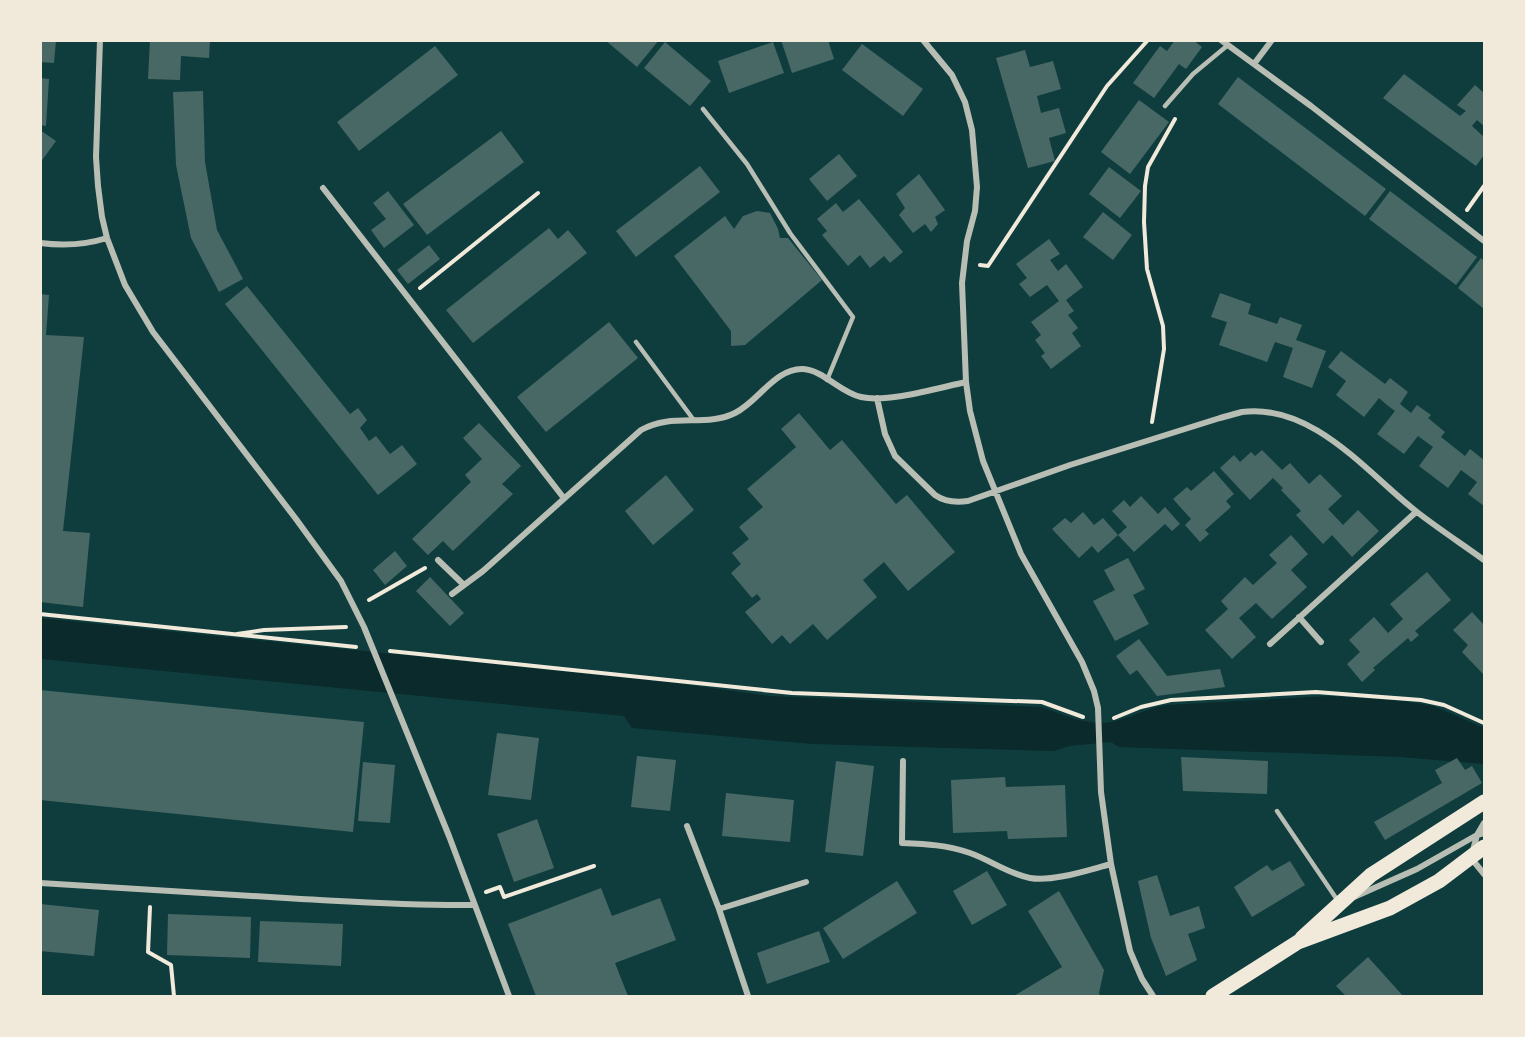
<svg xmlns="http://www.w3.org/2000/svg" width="1525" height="1037" font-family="Cabin,sans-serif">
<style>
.water{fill:#0a2a2b}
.building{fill:#486865}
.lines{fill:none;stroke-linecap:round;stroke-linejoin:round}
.path{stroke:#f1e9da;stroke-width:4}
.service{stroke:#b8beb3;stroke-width:4.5}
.minor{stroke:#b8beb3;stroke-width:6}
.primary{stroke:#f1e9da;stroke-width:15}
</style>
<rect width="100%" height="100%" fill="#0f3d3e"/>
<path class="water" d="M41,618L668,682L770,696L1042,707C1063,715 1088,726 1111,722C1130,718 1147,708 1166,705L1329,696L1404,701L1434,706L1484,728V764L1400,757L1119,747L1111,742L1069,746L1054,751L812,744L632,728L624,716L41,659Z"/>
<path class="building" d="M40,40H56L54,63L40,62Z
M150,40H210L209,58L181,56L180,80L148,79Z
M605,40H659L637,67Z
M781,40H828L834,59L792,73Z
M1175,40H1193L1202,47L1186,69L1179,64L1154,98L1133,83L1160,46L1167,51Z
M665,42L711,81L690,106L644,68Z
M773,42L784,73L729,93L718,61Z
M862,44L923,89L903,116L842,70Z
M435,46L458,75L359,151L337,122Z
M1025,50L1030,67L1053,61L1061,89L1037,96L1041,113L1059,108L1066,133L1049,138L1055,161L1028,168L996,58Z
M1404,74L1460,116L1466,111L1457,105L1475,85L1484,93V126L1477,120L1472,126L1484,137V155L1476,166L1383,98Z
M1238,77L1386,189L1365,216L1218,104Z
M40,78L49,79L46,126L40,125Z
M203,91L205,162L217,230L243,279L219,292L191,238L176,165L173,92Z
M1139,100L1169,122L1130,174L1101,152Z
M40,130L56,141L40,163Z
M501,131L524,162L427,235L403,204Z
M839,154L857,176L827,201L809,179Z
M700,166L720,192L636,257L616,231Z
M1109,167L1141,191L1120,218L1089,194Z
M919,174L945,210L935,217L938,224L931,232L925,224L913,233L899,215L905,208L896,194Z
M388,191L414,225L384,248L371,230L386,219L373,203Z
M1390,191L1477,257L1456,285L1369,219Z
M859,199L903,252L890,263L884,256L870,268L860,255L848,266L822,235L827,231L817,219L836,203L843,212Z
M757,211L770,213L778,229L780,238H788L822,280L745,345L731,346V331L674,256L725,216L734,229L743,216Z
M1103,212L1132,235L1113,260L1083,237Z
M549,228L558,239L568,230L587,253L473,343L446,310Z
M1049,239L1060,254L1050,260L1058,271L1066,264L1083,287L1066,300L1074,311L1068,315L1078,328L1072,333L1081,346L1051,369L1041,356L1045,353L1035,340L1041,335L1031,322L1059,301L1047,285L1030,297L1019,284L1027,278L1016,264Z
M429,245L440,259L408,284L397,270Z
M1481,258L1484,261V309L1458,288Z
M247,286L350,414L358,408L367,420L360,428L369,441L376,436L390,454L402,445L417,464L378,495L225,304Z
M1220,293L1251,304L1248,314L1277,324L1280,317L1302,325L1296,340L1326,351L1312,388L1283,377L1293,348L1275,342L1267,362L1219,345L1227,322L1211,317Z
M40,294L49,295L46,335L84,337L63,531L90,533L83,607L40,602Z
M609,322L638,358L546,432L517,397Z
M1341,351L1385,384L1390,378L1408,392L1400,404L1411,413L1417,405L1431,415L1428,418L1445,432L1441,437L1465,456L1470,449L1484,460V506L1468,494L1477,482L1461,470L1448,488L1419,466L1433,447L1418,436L1404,454L1377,434L1395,411L1387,405L1379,398L1364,417L1336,395L1346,381L1328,367Z
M799,413L830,450L842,440L896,504L907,495L955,552L908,591L884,562L863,580L877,597L827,640L813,624L790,644L782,635L772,644L745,612L761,599L757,594L752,598L731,573L741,564L732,553L749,539L739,527L763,507L747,489L796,447L781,429Z
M479,423L521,466L502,484L513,494L453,551L443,541L428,555L412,539L471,482L465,475L482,459L463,438Z
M1262,450L1282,470L1290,463L1309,484L1320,474L1342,496L1328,509L1343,525L1358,510L1379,531L1352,557L1332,535L1323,544L1296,515L1301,511L1281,490L1283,488L1273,478L1250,500L1220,468L1234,455L1240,462L1251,452L1255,456Z
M1214,471L1234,494L1226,501L1231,507L1205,530L1209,534L1200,542L1185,525L1191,519L1173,499L1187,487L1191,491Z
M666,475L694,510L653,545L625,511Z
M1141,496L1158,514L1165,507L1180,524L1172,531L1165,524L1134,552L1118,535L1127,527L1112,511L1124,500L1130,507Z
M1083,512L1094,525L1103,518L1118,535L1098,553L1092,546L1079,558L1052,529L1065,518L1071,523Z
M1291,535L1308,554L1291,570L1307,587L1272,619L1256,603L1239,618L1256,637L1232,659L1205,630L1228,609L1221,601L1245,577L1253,585L1277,563L1269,555Z
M395,551L407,566L385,585L373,570Z
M1128,558L1145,589L1133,595L1149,624L1115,641L1093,601L1115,590L1104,570Z
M1427,572L1451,600L1415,631L1419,635L1411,642L1408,638L1373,668L1375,670L1362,682L1347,664L1360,652L1349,640L1374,617L1388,633L1403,619L1390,604Z
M430,577L464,613L450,626L416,591Z
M1472,612L1484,625V675L1462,652L1468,645L1453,630Z
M1139,639L1167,676L1220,669L1225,687L1157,696L1137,670L1130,675L1116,656Z
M40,690L364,722L353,832L40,800Z
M497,733L539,738L531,800L488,795Z
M637,756L676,760L670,811L631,807Z
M1181,757L1268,761L1267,794L1183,791Z
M1457,758L1465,770L1472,766L1482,783L1385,840L1374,822L1442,783L1435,770Z
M836,761L874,766L863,856L825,852Z
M363,762L395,765L390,823L358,821Z
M1005,777L1006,787L1065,785L1067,837L1008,839L1007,831L953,833L951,780Z
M726,793L794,800L790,842L722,836Z
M537,819L554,868L514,882L497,834Z
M1290,861L1305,885L1252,917L1234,887L1267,865L1272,871Z
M987,871L1007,905L972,925L953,891Z
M1157,875L1170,916L1199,906L1205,928L1188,934L1197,960L1166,976L1151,938L1138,881Z
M897,881L917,913L843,959L823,928Z
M601,888L612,916L660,898L676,940L615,963L628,996H536L508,924Z
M1059,891L1104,970L1099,993L1100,996H1014L1062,967L1028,911Z
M40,904L99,910L94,956L40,951Z
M168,914L251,917L250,958L167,955Z
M260,921L343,924L341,966L258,962Z
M819,931L830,962L767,984L757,953Z
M1368,957L1403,996H1346L1336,986Z"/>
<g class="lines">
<path class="path" d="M1467,210L1484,186
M980,265L988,266L1107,86L1148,40
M420,288L538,193
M1152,422L1164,349L1163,326L1147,269L1144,222L1145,186L1148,167L1175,119
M369,600L425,568
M40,614L356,647
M237,634L264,630L346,627
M390,651L792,693L1042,702L1083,717
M1114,718L1141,707L1171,700L1316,692L1421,700L1444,705L1484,723
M486,892L500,887L504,897L594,866
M150,907L148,952L171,965L174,996"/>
<path class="service" d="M1165,106L1193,74L1228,45
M703,109L747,164L790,233L853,317L827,380
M636,342L693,419
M1277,811L1338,901"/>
<path class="minor" d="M100,40L96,157L98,186L102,217L107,238L125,285L153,332L296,519L341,581L364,627L449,836L509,996
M923,40L952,75L965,102L972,130L977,187L975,211L967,241L962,283L966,382L970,411L983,461L1021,554L1082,662L1094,691L1098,708L1101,792L1111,864L1130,951L1142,979L1153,996
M1221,40L1311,106L1484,241
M1254,64L1272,40
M323,188L563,497
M40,243C64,246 85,245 107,238
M877,398L885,434L895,456L935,495C945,502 955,503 968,501L1070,465L1220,418C1227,416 1235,414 1242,412C1313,403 1367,473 1417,512C1439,529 1462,544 1484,560
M438,560L464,585
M452,594L483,571L641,430C673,412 705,428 735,413C758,402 775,368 803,369C823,370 841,393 861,397C888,403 938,388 966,382
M1299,617L1321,642
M1270,644L1416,512
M903,761L902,843C926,844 947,845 970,853C990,860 1009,874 1030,878C1053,882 1088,870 1111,864
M1484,823L1477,835L1471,858L1484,874
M687,826L719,909L748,996
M40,883C127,889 214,894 301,899C358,902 416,906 474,905
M1354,897L1417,869L1477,835L1484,833
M719,909L806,882"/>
<path class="primary" d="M1302,938L1371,875L1484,802
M1213,996L1298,942L1390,908L1439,881L1484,847"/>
</g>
<rect width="1525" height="1037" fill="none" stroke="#f1e9da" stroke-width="84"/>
</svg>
